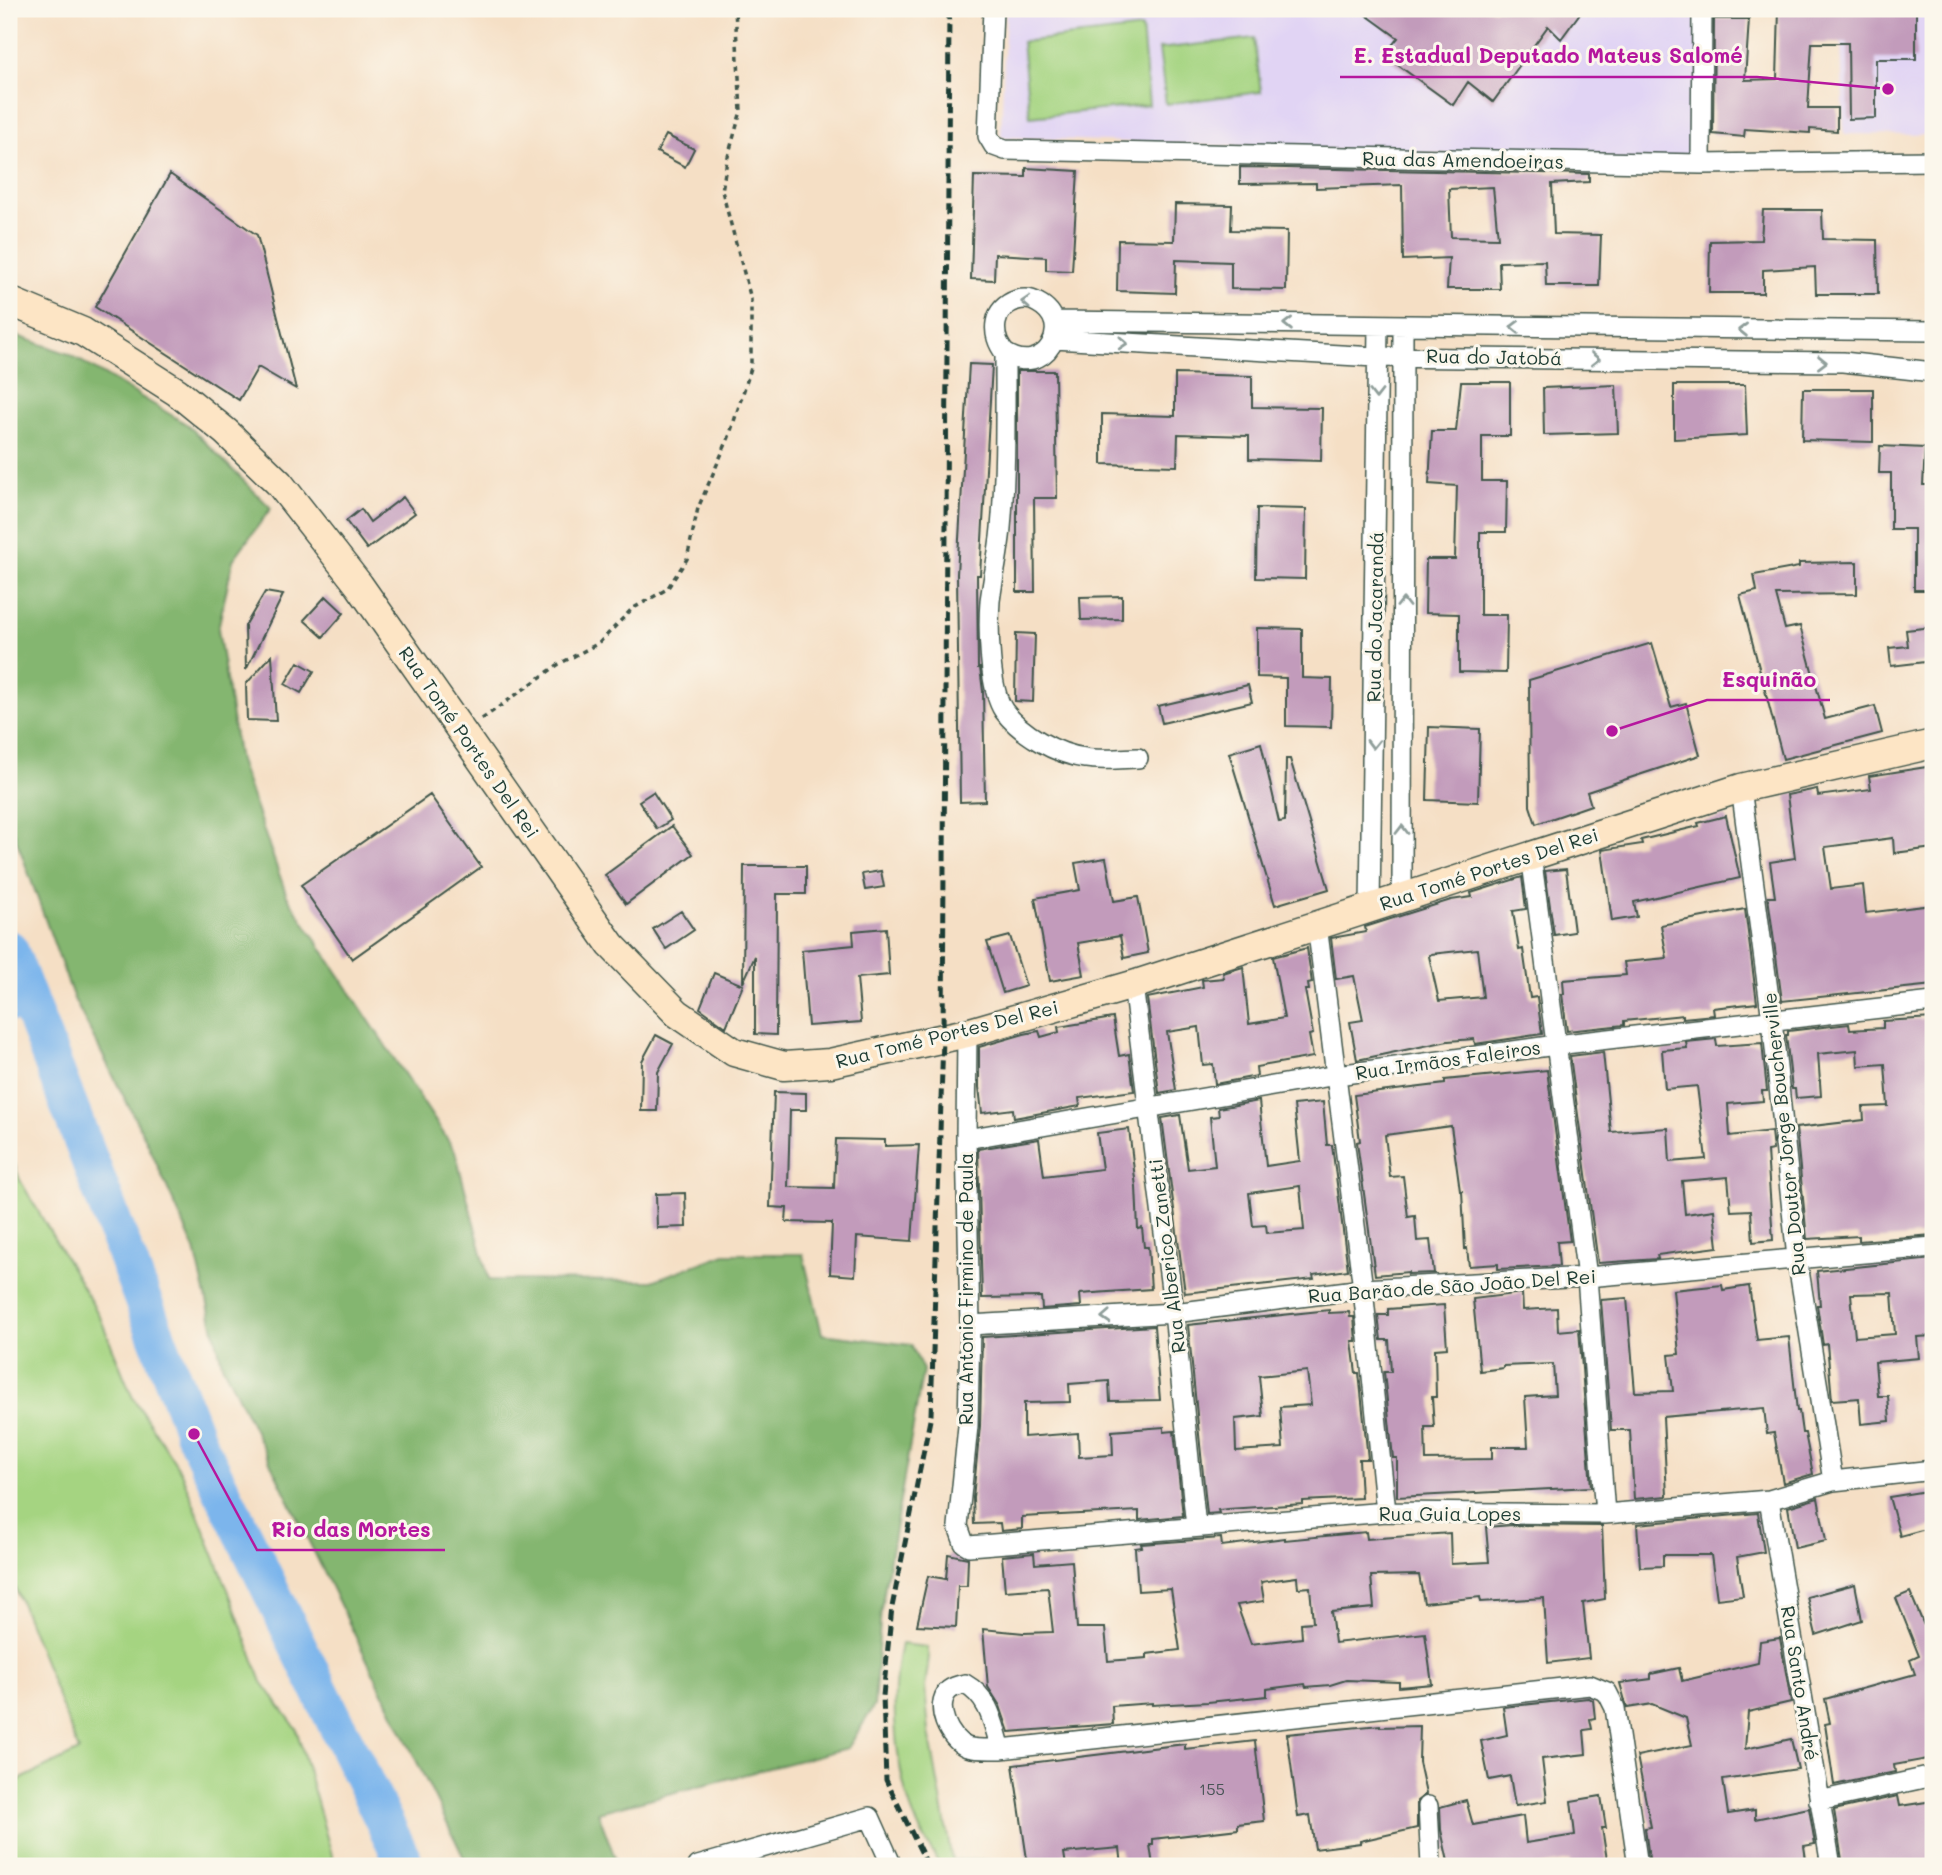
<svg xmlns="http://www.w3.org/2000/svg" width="1942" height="1875" font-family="Mali,sans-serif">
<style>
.built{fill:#e1d4f4}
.green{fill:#a5d481;stroke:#62885a;stroke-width:2}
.forest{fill:#84b66f;stroke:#527a52;stroke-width:2}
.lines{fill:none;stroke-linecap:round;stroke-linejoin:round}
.stream{stroke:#7bb5ec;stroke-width:6}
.river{stroke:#7bb5ec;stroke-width:38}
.building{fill:#c29bbb;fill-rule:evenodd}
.street-casing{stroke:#3f554a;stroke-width:22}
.secondary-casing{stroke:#3f554a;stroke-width:31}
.path{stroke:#3f554a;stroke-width:3.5;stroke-dasharray:5 5;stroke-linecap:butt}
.street{stroke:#fff;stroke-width:19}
.secondary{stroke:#fde5c5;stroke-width:28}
.rail{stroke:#1f3d34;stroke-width:5;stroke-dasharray:10 5;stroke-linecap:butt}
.oneway{stroke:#8f9e9a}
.labels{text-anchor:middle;stroke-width:6;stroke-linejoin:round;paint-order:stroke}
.number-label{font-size:16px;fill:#485456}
.street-label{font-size:19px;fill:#1f3d34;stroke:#fbf7ec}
.leader{fill:none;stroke:#b5179e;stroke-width:2.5}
.callout-dot{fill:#b5179e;stroke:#fbf7ec;stroke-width:2.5}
.callout-label{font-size:21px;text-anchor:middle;font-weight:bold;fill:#b5179e;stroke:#fbf7ec;stroke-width:6;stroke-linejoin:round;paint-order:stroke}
</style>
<rect width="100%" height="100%" fill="#fbf7ec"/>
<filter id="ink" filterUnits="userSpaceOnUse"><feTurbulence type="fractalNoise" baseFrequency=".0143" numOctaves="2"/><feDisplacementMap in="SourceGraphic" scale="14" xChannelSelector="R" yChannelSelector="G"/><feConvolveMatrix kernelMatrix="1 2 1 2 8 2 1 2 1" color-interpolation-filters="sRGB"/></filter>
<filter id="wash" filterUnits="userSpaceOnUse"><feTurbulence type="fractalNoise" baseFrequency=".00686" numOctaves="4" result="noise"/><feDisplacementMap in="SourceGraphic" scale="28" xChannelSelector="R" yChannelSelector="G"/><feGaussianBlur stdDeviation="1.57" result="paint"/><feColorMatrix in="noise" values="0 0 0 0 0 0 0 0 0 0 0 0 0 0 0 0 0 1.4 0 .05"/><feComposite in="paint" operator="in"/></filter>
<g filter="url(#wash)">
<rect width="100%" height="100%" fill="#f5dfc5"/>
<path class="built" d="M1006,9H1702L1701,164L1001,137Z
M1840,9H1933V135L1844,134Z"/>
<path class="green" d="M1142,28L1149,105L1030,117L1022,42Z
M1254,38L1261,92L1166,104L1159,49Z
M9,1149L20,1180L100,1317L132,1396L181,1472L227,1587L262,1682L296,1728L335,1866H9V1785L79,1751L9,1572Z
M901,1644L927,1647L929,1657L925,1687L929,1732L952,1860L1022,1861L1023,1866H941C935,1856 928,1845 922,1834C895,1783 888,1700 901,1644Z"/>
<path class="forest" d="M9,333L69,354L188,425L271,508L233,560L218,629L239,761L287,896L455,1151L489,1280L652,1281L725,1254H803L822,1334L911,1345L923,1370L881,1609L874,1706L848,1748L598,1812L618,1866H468L222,1364L195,1250L147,1142L74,999L9,819Z"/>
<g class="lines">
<path class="stream" d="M9,1019L34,1016"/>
<path class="river" d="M9,949L194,1434L406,1866"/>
</g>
<g id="blocks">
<path class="building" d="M1358,9H1583L1561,39L1548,26L1493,102L1468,82L1453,105L1384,55L1398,38Z
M1779,9H1916V59H1876V118L1849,119L1848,43H1812L1808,108H1837V131L1810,129V133L1745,129L1744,137L1713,134L1714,19H1749L1745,80L1777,79Z
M666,135L694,149L685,167L657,152Z
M1240,167L1589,174V182L1552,184L1554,234L1601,235L1599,286H1546L1545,261L1499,262L1500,289H1447L1449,258L1403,260L1402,185L1316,188V183L1240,184ZM1493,187L1498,238L1451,237L1449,189Z
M1026,168L1078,171L1072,271L1046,270V257L995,254L994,280L971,279L974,176L1026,177Z
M170,174L257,235L296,389L258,367L239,400L95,307Z
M1175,204L1232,205L1231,230L1287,231L1286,290L1231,289V262L1176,260L1175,293L1117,291L1118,240L1174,241Z
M1763,210H1822L1823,239L1877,240L1878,294H1816L1815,267L1763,270V293H1709L1710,241L1761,240Z
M969,364L992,365L980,575H977L978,668H980L983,691L985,801L960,802L957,574Z
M1017,371H1055L1057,498H1034L1035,592H1017Z
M1175,374L1252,376V407L1322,408L1321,461L1249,459V436L1178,434L1177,466L1102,464V414L1175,416Z
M1461,382H1510V436H1482V481H1507L1506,532H1480V615H1507L1506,673L1459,672V614L1425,613L1426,559H1455L1457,486L1429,484L1432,431H1456Z
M1616,385L1618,433L1544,435L1543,388Z
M1674,385H1745L1747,435L1674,439Z
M1803,389H1873V442L1802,440Z
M1880,446L1925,448L1923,485H1933V590H1914V529H1891V473H1879Z
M403,497L415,513L367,549L346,521L361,509L370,522Z
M1257,508L1306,509L1305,579L1256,578Z
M1857,562V594L1776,595L1785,629L1800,626L1825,719L1875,706L1882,733L1783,759L1740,595L1757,591L1754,575L1799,567V563Z
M265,592L283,595L246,670L245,626Z
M326,596L344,613L323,637L304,620Z
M1122,596V619L1081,620L1080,597Z
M1933,627V661L1891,666L1889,648L1908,646L1906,630Z
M1257,628L1302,629V678L1332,679L1331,727L1286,726V678L1257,677Z
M1016,633L1035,634L1033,702L1015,701Z
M1652,643L1671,707L1686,703L1700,755L1587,792L1591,805L1536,824L1530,806L1529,680Z
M272,655L276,721L247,720L246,684Z
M298,662L314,671L301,693L285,684Z
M1248,685L1252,702L1162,723L1158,706Z
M1429,727L1480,729L1478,802L1427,800Z
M1261,743L1279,822L1285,821L1286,759H1290L1329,889L1275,905L1229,753Z
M1933,766V848L1894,853L1893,838L1825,847L1831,889L1863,885L1866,913L1933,905V985L1782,1001L1768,897H1775L1770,862L1795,858L1787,795L1817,789L1818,796L1871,789L1869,776Z
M653,792L671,820L657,829L639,801Z
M430,795L481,867L352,959L301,885Z
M1726,816L1740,878L1634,902L1637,917L1612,921L1602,850L1642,844L1641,840L1699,826L1698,823Z
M672,826L693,854L626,904L605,875Z
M1106,858L1114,901L1138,897L1148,953L1124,958L1120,936L1078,943L1084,975L1050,981L1035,898L1080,890L1075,863Z
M744,866H806V894H777L776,1035L755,1034V956L743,983Z
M1566,869L1574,932L1554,935L1545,871Z
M881,871L884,887L865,890L862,874Z
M1522,877L1526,909L1513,911L1519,950L1523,949L1530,998L1537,997L1542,1034L1475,1044L1474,1039L1448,1041L1357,1060L1350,1022L1363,1020L1354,976L1336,979L1331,938L1366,932L1365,927L1451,900L1472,897L1471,893ZM1477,949L1483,997L1439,1001L1429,956L1431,954Z
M1745,909L1757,1003L1713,1008L1714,1015L1683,1018V1015L1624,1021V1025L1567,1031L1562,994H1564L1563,980L1626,975L1624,962L1667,958L1661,925Z
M681,911L694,930L666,949L653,929Z
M886,928L889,975L857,978L861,1022L808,1026L802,950L854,945L853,931Z
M1010,936L1026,986L1003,993L987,942Z
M1307,948L1312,983L1308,984L1309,990H1305L1313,1034L1309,1035L1313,1057L1256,1067L1257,1076L1215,1084L1213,1064L1203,1065L1199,1027L1167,1032L1176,1090L1159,1093L1147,998L1203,987L1202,980L1224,978L1223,973L1243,967L1249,1024L1284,1018L1273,957Z
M714,973L743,985L726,1027L700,1008Z
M1113,1018L1119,1056L1129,1054L1134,1091L1079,1098L1080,1106L1014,1118L1013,1109L982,1113L979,1087V1047L1024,1034L1039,1031L1041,1037L1059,1032L1058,1027Z
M1933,1018V1235L1859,1241V1236L1807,1239L1796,1128L1864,1120L1863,1107L1888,1106L1885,1064L1858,1066L1857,1050L1818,1054L1821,1096L1796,1098L1795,1089H1792L1786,1035H1788V1031L1849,1024L1850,1030L1883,1028V1021Z
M656,1035L673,1044L658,1072L657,1111H641L642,1061Z
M1716,1039L1717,1046L1762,1043L1767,1091H1762L1763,1101L1728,1104L1730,1136L1771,1131L1773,1150L1767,1151L1773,1240L1753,1242L1751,1210L1731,1211L1728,1177L1682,1181L1685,1214L1714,1210L1718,1247L1657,1255L1658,1259L1598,1263L1570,1056L1603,1052L1611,1132L1668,1128L1670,1162L1706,1159L1697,1086L1665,1089L1662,1050L1687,1048L1686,1042Z
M1547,1070L1570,1241L1557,1242L1559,1266L1498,1269V1264L1469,1266L1467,1248L1465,1249L1462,1191H1460L1451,1126L1385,1135L1390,1177L1403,1176L1408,1217L1415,1216L1417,1241L1430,1240L1434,1273L1408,1274V1272L1375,1275L1357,1142L1360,1141L1354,1095L1445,1084V1080Z
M774,1092L806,1093V1110H790L788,1187L834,1188L836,1139L885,1140V1146L919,1145L912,1241L857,1237L855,1276L830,1274L832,1223L786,1222L787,1208L770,1207Z
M1259,1101L1266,1166L1300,1161L1294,1105L1323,1102L1327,1145H1332L1348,1270L1313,1275L1314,1279L1185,1293L1162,1118L1180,1115L1188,1169L1215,1166L1210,1117L1219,1116L1218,1108ZM1300,1186L1304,1230L1267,1233L1266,1225L1253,1226L1249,1193Z
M1129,1129L1136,1187L1138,1229L1142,1228L1144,1247H1148L1151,1289L1080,1294L1081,1306L1042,1309L1041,1297L982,1298L978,1149L1039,1139L1044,1176L1102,1169L1097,1133Z
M685,1193L686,1227L657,1228L656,1194Z
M1933,1259V1336L1917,1337L1919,1358L1875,1362L1878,1396H1888L1890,1421L1861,1424L1859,1398L1832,1400L1827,1344L1823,1345L1817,1305H1820L1817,1271ZM1892,1293L1895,1334L1855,1337L1851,1294Z
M1722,1285L1723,1290L1749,1286L1757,1340L1789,1337L1797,1411H1799L1802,1433H1805L1813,1474L1783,1483L1774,1433L1767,1434L1764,1408L1663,1417L1667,1496L1634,1499L1630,1430H1611L1601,1300L1627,1298L1635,1392L1673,1391L1669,1355L1679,1354L1673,1290Z
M1522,1293L1523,1310L1557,1308L1558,1331L1579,1329L1591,1487L1397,1497V1458H1393L1384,1372H1391L1389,1340H1381L1378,1315H1388V1309L1444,1305L1447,1348L1435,1349L1436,1397H1432L1434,1427H1425L1426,1460L1492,1459V1447H1528L1525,1397L1555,1395L1553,1364L1503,1366V1368L1480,1371L1473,1299Z
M1329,1310V1313L1349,1312L1350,1317H1354L1356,1341H1352L1356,1373H1359L1368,1459H1359L1361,1498L1303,1501V1504L1228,1509L1218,1510L1219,1513L1207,1514L1188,1325ZM1307,1371L1311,1405L1280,1407L1283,1448L1236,1451L1235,1419L1263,1416L1259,1376Z
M1154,1326L1160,1400L1110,1401L1109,1381L1069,1384L1070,1402L1024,1403V1437L1078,1433L1079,1457L1113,1455L1112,1431L1164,1427V1432L1174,1431L1183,1516L1139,1520V1511L1022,1517V1529L1001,1531L1000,1523L974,1524L973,1498L980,1426L982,1337Z
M1933,1490V1527L1900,1536L1889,1497Z
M1818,1498L1826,1541L1795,1548L1788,1507Z
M1758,1513L1764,1552L1737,1557L1743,1596L1717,1599L1711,1555H1663V1566L1640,1567L1637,1524Z
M1513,1525L1602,1526L1605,1599L1583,1603L1589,1658L1548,1663L1544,1598L1481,1602L1480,1597L1424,1603L1419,1575L1371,1576L1374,1608L1331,1612L1335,1643L1425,1633L1432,1684L1399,1687V1682L1346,1680L1330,1685L1306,1687L1305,1684L1267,1689V1696L1208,1702L1152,1705V1703L1112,1706L1113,1724L1009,1732L1000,1706L988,1687L983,1629L1024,1633L1053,1632L1048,1588L1005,1591L1002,1556L1034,1553L1035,1564L1072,1561L1077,1628H1105L1108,1661L1147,1658V1654L1180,1650L1171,1589L1138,1591L1135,1548L1142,1547L1141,1544L1221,1538L1222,1546L1285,1538V1540L1366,1532L1367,1539L1450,1533L1451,1564L1489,1562L1486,1527ZM1297,1577L1298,1588L1310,1587L1313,1622L1301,1623L1302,1638L1251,1644L1237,1605L1264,1601L1261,1582Z
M948,1554L968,1558L967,1586H958L956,1627L917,1625L928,1576L946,1579Z
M1855,1584L1862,1620L1816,1635L1807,1597Z
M1910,1592L1928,1635L1933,1633V1758L1894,1765L1895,1772L1834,1785L1825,1724L1830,1723L1825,1699L1915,1674L1910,1660L1919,1656L1896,1598Z
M1780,1638L1791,1702L1748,1712L1745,1749L1791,1739L1798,1769L1723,1780L1728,1814L1755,1810V1819L1809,1808L1815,1844L1804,1846L1807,1866H1650L1645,1828L1651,1827L1637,1756L1692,1745L1686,1718L1652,1704L1627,1708L1620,1683L1651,1679V1674L1679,1668L1682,1681L1758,1663L1760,1641Z
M1588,1698L1593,1700L1595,1718L1590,1719L1592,1729L1584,1730L1586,1754L1542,1759L1547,1801L1515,1806L1510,1776L1489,1780L1481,1741L1507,1735L1503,1707Z
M1380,1725V1727L1420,1726L1419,1762L1426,1794L1417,1801V1828L1360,1841V1843L1315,1849L1310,1815L1298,1817L1287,1734Z
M1255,1741L1264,1821L1238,1824V1829L1153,1839V1845H1150L1153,1866H1122L1120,1848L1064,1853L1066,1866H1028L1013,1765L1185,1744V1749Z
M1601,1796L1606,1828H1602L1608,1866H1571L1569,1861L1542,1866H1449L1441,1830L1440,1807L1466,1800L1473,1825L1523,1816L1526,1843L1575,1835L1571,1801Z
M1898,1796L1900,1806L1933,1801V1866H1843L1834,1810Z"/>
</g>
</g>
<g filter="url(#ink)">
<use href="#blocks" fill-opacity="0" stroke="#3f554a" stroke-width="2"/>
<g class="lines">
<defs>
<path id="street" d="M993,9L988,136L994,146L1005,150L1701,164L1933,161
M1701,164L1702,9
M1054,321L1933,331
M1054,339L1376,357L1843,362L1933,372
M1005,353C1045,379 1076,323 1038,303C1032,299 1025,298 1017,300C992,308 990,335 1005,353C1005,411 1006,470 1001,528C999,553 993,577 990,601C988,627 989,690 1004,711C1021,734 1056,754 1085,758C1102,761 1121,758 1138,758
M1741,788L1772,1020L1797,1258L1833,1481
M1531,855L1587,1277L1605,1514
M1402,899L1403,326
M1370,908L1378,326
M1317,925L1363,1289L1386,1512
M1133,985L1174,1313L1196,1527
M967,1033L966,1139L970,1325L968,1426L958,1526L964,1543L969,1546L1386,1512L1605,1514L1769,1500L1833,1481L1933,1470
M966,1139L1337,1075L1556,1045L1933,1002
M970,1325L1174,1313L1363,1289L1587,1277L1933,1247
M1769,1500L1831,1866
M1001,1749C993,1723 990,1698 965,1684C960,1685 953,1687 949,1690C933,1706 949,1740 967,1747C977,1750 991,1749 1001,1749L1590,1685L1607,1692L1615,1708L1638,1866
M1819,1801L1933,1776
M1428,1806L1431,1866
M698,1866L870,1817L892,1866"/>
<path id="secondary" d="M9,301L83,332L177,392L226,432L279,483L359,585L611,945L677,1013L734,1052L784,1066L830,1063L967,1033L1133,985L1741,788L1933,744"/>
</defs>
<use href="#street" class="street-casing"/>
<use href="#secondary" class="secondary-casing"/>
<path class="path" d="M811,9H823
M482,719L559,664L599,643L632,609L667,589L687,559L698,508L729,437L751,368V299L722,191L727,160L741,111L735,9"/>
<use href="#street" class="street"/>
<use href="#secondary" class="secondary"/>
<path class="rail" d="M928,1866L886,1780L883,1696L892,1607L931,1415L943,1038L949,9"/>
</g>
<defs><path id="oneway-chevron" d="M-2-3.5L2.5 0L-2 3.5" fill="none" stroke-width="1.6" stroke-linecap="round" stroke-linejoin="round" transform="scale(1.75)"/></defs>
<g class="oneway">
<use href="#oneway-chevron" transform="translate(1026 302) rotate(-177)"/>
<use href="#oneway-chevron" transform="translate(1288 324) rotate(-179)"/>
<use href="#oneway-chevron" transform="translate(1515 327) rotate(-179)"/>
<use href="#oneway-chevron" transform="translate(1743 330) rotate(-179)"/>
<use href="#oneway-chevron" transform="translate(1123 343) rotate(3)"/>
<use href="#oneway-chevron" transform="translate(1595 359) rotate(1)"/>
<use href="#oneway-chevron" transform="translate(1822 362) rotate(1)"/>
<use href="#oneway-chevron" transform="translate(1376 394) rotate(90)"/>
<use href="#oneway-chevron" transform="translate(1403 603) rotate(-90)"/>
<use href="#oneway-chevron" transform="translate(1373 744) rotate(91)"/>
<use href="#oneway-chevron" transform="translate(1402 830) rotate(-90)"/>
<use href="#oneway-chevron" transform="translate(1106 1317) rotate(177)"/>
</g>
</g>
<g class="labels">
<g class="number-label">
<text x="1212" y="1795">155</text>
</g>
<g class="street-label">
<text transform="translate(1463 160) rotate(1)" y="7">Rua das Amendoeiras</text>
<text transform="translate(1494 357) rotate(1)" y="7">Rua do Jatobá</text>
<text transform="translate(1375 617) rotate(-89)" y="7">Rua do Jacarandá</text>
<text transform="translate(469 742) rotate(55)" y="7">Rua Tomé Portes Del Rei</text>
<text transform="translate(1489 869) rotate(-18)" y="7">Rua Tomé Portes Del Rei</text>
<text transform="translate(947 1034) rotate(-14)" y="7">Rua Tomé Portes Del Rei</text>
<text transform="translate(1448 1060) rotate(-8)" y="7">Rua Irmãos Faleiros</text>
<text transform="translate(1784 1134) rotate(-96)" y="7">Rua Doutor Jorge Boucherville</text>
<text transform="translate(1167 1256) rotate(-97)" y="7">Rua Alberico Zanetti</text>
<text transform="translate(1452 1286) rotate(-4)" y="7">Rua Barão de São João Del Rei</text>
<text transform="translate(966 1289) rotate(-90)" y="7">Rua Antonio Firmino de Paula</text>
<text x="1450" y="1521">Rua Guia Lopes</text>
<text transform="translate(1800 1683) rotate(81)" y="7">Rua Santo André</text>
</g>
</g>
<path class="leader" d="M1888 89L1757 77H1340M1612 731L1707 700H1830M194 1434L257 1550H445"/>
<g class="callout-dot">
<circle cx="1888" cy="89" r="7"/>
<circle cx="1612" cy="731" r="7"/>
<circle cx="194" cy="1434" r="7"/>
</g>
<g class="callout-label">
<text x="1548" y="63">E. Estadual Deputado Mateus Salomé</text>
<text x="1769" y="687">Esquinão</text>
<text x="351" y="1537">Rio das Mortes</text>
</g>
<rect width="1942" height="1875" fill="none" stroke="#fbf7ec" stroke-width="35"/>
</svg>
